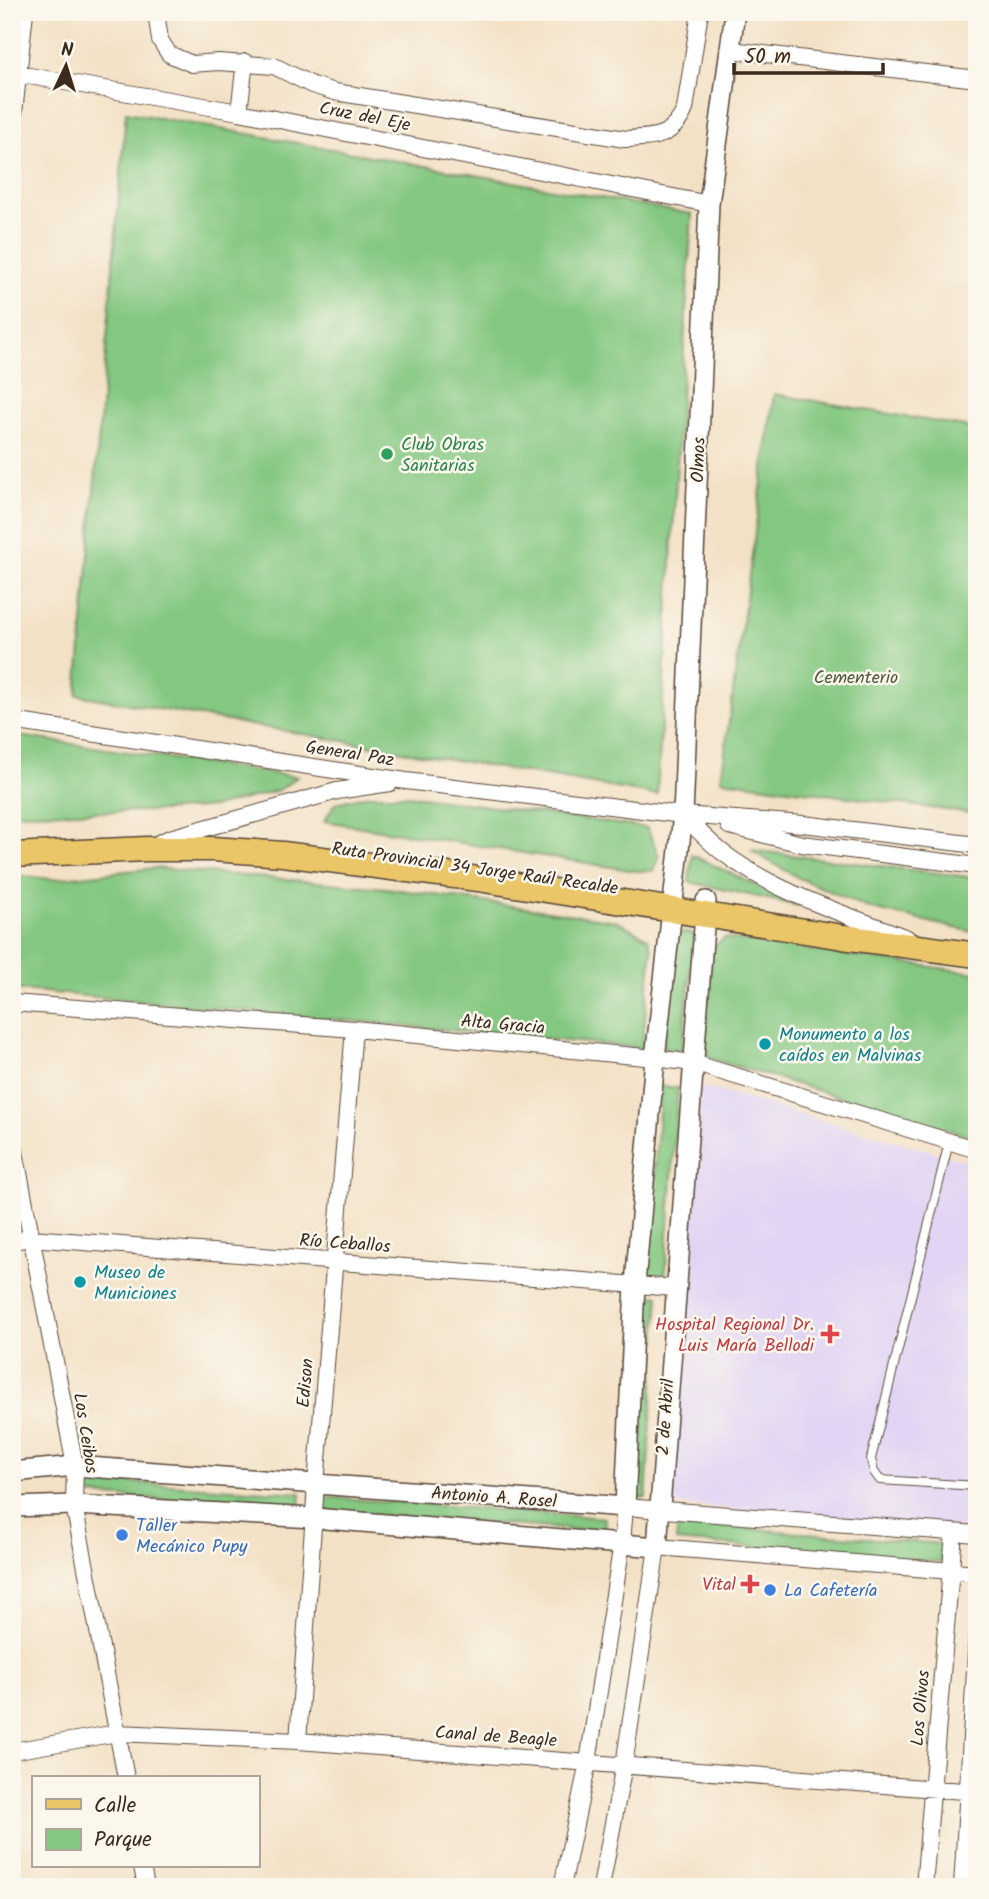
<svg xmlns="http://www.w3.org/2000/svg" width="989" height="1899" font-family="Kalam,sans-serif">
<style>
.built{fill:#e1d4f4}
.green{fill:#83c780;stroke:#5f784f;stroke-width:2}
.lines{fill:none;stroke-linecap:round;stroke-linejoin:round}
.service-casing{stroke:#574537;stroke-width:10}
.minor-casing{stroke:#574537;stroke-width:18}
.tertiary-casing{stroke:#574537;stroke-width:22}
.primary-casing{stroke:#574537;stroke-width:27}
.service{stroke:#fff;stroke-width:8}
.minor{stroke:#fff;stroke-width:16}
.tertiary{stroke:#fff;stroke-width:19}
.primary{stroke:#eac669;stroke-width:24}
.leisure-dot{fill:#2e9e5b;stroke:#fbf7ec;stroke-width:2.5}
.culture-dot{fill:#0f9aa8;stroke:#fbf7ec;stroke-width:2.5}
.health-dot{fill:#e0444e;stroke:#fbf7ec;stroke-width:2.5}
.shop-dot{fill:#3f7fe0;stroke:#fbf7ec;stroke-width:2.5}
.labels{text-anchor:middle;stroke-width:5;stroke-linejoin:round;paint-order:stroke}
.street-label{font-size:18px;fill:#3b2a1e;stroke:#fbf7ec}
.leisure-label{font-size:18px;fill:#27864d;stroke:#fbf7ec;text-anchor:start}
.park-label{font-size:18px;fill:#51593b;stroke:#fbf7ec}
.culture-label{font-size:18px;fill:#0d838f;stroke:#fbf7ec;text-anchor:start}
.health-label{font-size:18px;fill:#be3a42;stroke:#fbf7ec;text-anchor:end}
.shop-label{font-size:18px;fill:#366cbe;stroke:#fbf7ec;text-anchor:start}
</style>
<rect width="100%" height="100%" fill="#fbf7ec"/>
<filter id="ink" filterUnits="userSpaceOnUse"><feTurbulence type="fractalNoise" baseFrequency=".0143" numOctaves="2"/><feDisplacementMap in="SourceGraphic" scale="14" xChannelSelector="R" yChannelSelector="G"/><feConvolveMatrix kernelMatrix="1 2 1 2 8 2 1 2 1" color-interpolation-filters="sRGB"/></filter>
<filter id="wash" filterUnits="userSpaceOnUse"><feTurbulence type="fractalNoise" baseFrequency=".00686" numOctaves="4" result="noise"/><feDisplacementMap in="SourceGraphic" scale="28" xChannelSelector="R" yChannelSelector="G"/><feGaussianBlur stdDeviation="1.57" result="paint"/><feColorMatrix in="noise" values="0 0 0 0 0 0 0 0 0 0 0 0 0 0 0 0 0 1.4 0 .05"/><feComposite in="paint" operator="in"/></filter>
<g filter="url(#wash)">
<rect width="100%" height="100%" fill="#f3e1c6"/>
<path class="built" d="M700,1086L977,1164V1529L670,1504Z"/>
<path class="green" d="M126,112L692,214L657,795L77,695Z
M774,394L977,429V814L721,780Z
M12,735L297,777L279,790L215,807L161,811L12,813Z
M369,795H407L647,828L659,856L653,871H636L324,821L336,803Z
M750,850L977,878V933L868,908L797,877Z
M692,855L800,906L689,882Z
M155,868L386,888L617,921L648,938L652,950L642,1048L12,989V875L53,879Z
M677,932L695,934L682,1050L664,1048Z
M725,938L977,973V1138L709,1058L702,1050L713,947Z
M661,1086L678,1088L665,1279L647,1277Z
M646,1295L659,1296L646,1498L632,1497Z
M88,1480L301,1493L300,1508L87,1495Z
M325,1497L605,1518L604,1532L324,1511Z
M678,1523L942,1544L941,1562L676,1541Z"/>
</g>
<g filter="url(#ink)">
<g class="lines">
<defs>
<path id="service" d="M949,1142L871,1459L874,1472L880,1480L977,1486"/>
<path id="minor" d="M156,12L160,40L169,54L192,64L218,62L274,66L312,85L335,92L625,139C653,138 673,138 685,109L700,12
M731,50L977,79
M12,73L239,112L709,204
M239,112L245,62
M12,131L25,12
M12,721L406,781L683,815L803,824L977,845
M683,815C695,827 708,841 722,852C776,893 845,914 907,938
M729,826L802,844L977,866
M155,845L170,838L337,791L390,783
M12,1003L354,1029L655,1058L693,1063L977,1150
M12,1136L75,1466L74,1505L126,1778
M12,1241L31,1238L675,1288
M298,1741L316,1484L354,1029
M12,1751L117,1733L298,1741L977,1792
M142,1866L146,1887
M562,1887L588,1762L622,1543L625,1507L977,1534
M601,1887L624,1765L657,1547L977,1573
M924,1887L954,1533
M962,1887L977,1637"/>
<path id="tertiary" d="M12,1472L75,1466L625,1507L635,1284L655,1058L683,815L709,204L735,12
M12,1507L74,1505L314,1518L657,1547L706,901"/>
<path id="primary" d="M12,855L147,849H213L283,854L478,879L843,937L977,955"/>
</defs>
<use href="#service" class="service-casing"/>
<use href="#minor" class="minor-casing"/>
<use href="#tertiary" class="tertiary-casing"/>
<use href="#primary" class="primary-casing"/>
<use href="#service" class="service"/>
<use href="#minor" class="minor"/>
<use href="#tertiary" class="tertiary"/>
<use href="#primary" class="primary"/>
</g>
</g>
<circle class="leisure-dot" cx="387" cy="454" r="7"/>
<g class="culture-dot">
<circle cx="765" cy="1044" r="7"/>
<circle cx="80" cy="1282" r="7"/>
</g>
<g class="health-dot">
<path d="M826.5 1323.5h7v7h7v7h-7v7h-7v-7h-7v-7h7z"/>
<path d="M746.5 1573.5h7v7h7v7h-7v7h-7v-7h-7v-7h7z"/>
</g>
<g class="shop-dot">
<circle cx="122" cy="1535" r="7"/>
<circle cx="770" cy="1590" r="7"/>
</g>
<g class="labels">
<g class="street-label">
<text transform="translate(365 116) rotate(11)" y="6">Cruz del Eje</text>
<text transform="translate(698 460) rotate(-88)" y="6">Olmos</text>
<text transform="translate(350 753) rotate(9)" y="6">General Paz</text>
<text transform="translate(475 868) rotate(8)" y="6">Ruta Provincial 34 Jorge Raúl Recalde</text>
<text transform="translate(503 1024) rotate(5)" y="6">Alta Gracia</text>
<text transform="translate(345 1243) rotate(4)" y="6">Río Ceballos</text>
<text transform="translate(305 1383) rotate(-85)" y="6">Edison</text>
<text transform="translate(665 1417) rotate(-86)" y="6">2 de Abril</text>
<text transform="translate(86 1433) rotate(81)" y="6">Los Ceibos</text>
<text transform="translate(494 1497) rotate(4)" y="6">Antonio A. Rosel</text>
<text transform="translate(920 1708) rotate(-85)" y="6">Los Olivos</text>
<text transform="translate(496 1736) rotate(4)" y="6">Canal de Beagle</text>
</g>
<g class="leisure-label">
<text x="401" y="450">Club Obras<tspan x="401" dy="21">Sanitarias</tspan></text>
</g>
<g class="park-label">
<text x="856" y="683">Cementerio</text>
</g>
<g class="culture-label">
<text x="779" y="1040">Monumento a los<tspan x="779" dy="21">caídos en Malvinas</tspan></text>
<text x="94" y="1278">Museo de<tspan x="94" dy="21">Municiones</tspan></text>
</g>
<g class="health-label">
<text x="814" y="1330">Hospital Regional Dr.<tspan x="814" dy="21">Luis María Bellodi</tspan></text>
<text x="736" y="1590">Vital</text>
</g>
<g class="shop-label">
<text x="136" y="1531">Taller<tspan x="136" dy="21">Mecánico Pupy</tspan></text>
<text x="784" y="1596">La Cafetería</text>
</g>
</g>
<rect width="989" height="1899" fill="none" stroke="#fbf7ec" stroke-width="42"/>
<rect x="32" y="1776" width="228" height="91" fill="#fbf7ec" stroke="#aea59a" stroke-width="2"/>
<rect x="46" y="1799" width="35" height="10" fill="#eac669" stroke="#aea59a" stroke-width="2"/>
<text x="94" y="1812" font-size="21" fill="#3b2a1e">Calle</text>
<rect x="46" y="1829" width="35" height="21" fill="#83c780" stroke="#aea59a" stroke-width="2"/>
<text x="94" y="1846" font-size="21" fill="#3b2a1e">Parque</text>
<g transform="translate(66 66) rotate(4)" stroke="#fbf7ec" stroke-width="5" paint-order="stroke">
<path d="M0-5L12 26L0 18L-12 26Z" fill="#3b2a1e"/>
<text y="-10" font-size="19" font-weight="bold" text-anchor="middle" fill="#3b2a1e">N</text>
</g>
<path d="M734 63v10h149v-10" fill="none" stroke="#3b2a1e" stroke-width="3.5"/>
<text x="744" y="63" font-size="21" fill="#3b2a1e" stroke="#fbf7ec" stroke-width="5" paint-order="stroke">50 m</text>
</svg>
